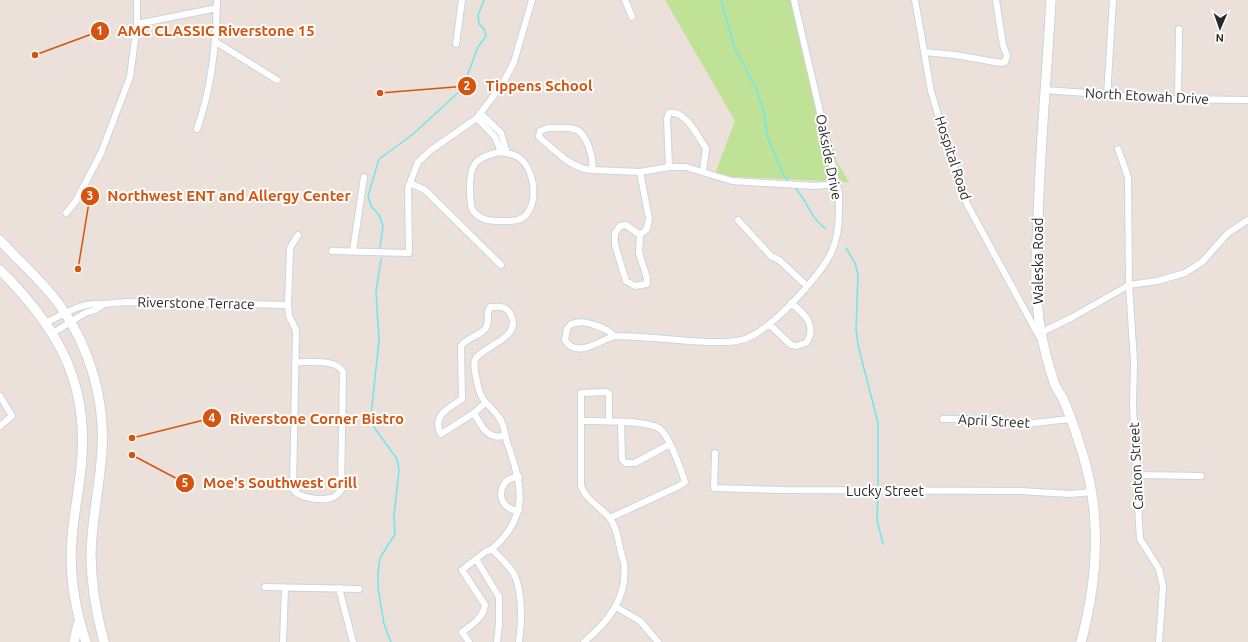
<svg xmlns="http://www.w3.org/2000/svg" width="1248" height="642" font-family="Ubuntu,sans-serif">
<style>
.green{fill:#c0e296}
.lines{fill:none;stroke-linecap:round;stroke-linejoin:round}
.stream{stroke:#6ce7ee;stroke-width:1.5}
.street-casing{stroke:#cdd4de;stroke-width:8}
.secondary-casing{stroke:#cdd4de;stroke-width:11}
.street{stroke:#fff;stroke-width:6}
.secondary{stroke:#fff;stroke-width:9}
.labels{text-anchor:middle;stroke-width:4;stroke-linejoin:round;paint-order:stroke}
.street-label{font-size:14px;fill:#292929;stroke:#fff}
.leader{fill:none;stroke:#d5540f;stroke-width:1.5}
.callout-dot{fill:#d5540f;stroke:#fff;stroke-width:1.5}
.mark-label{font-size:12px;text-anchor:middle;font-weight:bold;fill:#fff}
.callout-label{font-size:15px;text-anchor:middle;font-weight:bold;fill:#d5540f;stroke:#fff;stroke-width:4;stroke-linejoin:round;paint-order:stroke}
</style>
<rect width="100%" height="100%" fill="#ebe1da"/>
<path class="green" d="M665,0H793L837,162L849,182L714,176L735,121Z"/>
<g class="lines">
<path class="stream" d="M721,0L735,49L756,88L764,112L767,136L784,176L788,180
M795,188C807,200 811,219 825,228
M380,247L383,226L379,215L371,206L368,196L379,159L412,135L462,89L478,47L486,36L484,29L479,24L478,15L484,0
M846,248L855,263L858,275L856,329L858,345L878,423V487
M381,259L376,292L379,340L371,416L374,427L397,459L399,470L394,515L395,534L380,558L378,573V588L384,624L391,642
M878,496L877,520L883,544"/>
<defs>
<path id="street" d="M625,0L632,17
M915,0L931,91L957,179L967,204L1040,338
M137,24L217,8
M216,42L277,80
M456,44L462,0
M924,52L955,55L1001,63L1005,62L1007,56L1003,45L996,0
M1046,90L1166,99L1248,100
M1107,96L1113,0
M1178,99L1179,29
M480,113L501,133L507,153
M477,118L495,137L501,152
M548,128C556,128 566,127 574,129C587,132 594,159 592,170C571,169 555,150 539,137L540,131Z
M197,129C212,87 216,44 217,0
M1118,149L1128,177L1129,285L1134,362L1133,406L1139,523L1140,539L1159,569L1163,586L1159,642
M501,152C507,153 513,154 518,157C534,167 539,201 526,215C520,222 509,221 500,221C489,221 481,220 473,211C470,207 471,199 470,194C469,166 473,157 501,152Z
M669,167L667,119L669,113C686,110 697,136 706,148L703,172
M592,170L640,172L669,167H686L732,181L815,186L837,184
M640,172L649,219L647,229L640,235
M410,183L425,190L501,265
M66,213L76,201L101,153L130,77L137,24V0
M738,220L771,256L779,260L807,286
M626,225L640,235L639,253L647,278V284L635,286L626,281L615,245V233L620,226Z
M332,251L409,253L408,188L418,162L431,150L477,118L503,83L514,62L532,0
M353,251L364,177
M104,304L126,302L288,305
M581,322C593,324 606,327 614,336C599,341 576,359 565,340L567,329L571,324Z
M46,323C65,313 82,302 104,304L95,310L85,313L53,333
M769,324L791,345L796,346L806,343C818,326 804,313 791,303
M1042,332L1071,318L1129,285L1157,281L1185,273L1202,262L1228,233L1248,220
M614,336C645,336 676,341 707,342C718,342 730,343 741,340C767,335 821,276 832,251C840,232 839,213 839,194L794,0
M295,362C309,363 336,358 343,372L341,490C338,493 336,497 331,498C320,501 298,498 293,489L296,330L289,316L288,305L290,248L298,235
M0,396L12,416L0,426
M485,403L474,413L441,434C431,416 449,408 462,399L461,346C467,338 479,336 485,329C491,322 485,314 490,307C499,307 506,305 511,315C522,338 485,345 476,358C472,364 476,375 477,382C482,406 489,402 500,419C505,426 505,438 508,445C523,487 529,517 492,549
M474,413C481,425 488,442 505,435
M943,419H971L979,421L999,420L1025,424L1070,419
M581,421C598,421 648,420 660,429C669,436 681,470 685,482L679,486L610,518
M621,422L622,459L625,463H635L670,444
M715,453L714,488L783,490L1020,491L1070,494L1092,492
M1137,475L1201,476
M519,510C509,511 502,504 501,495C501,484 508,477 519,477
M476,559L499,597V623L497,642
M265,587L359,589
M339,588L353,642
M616,607L640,621L658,642
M283,642L285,588
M469,642L462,632C473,624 483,618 485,605L462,570L485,552L492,549C499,557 511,567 515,576C523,597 522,620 519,642
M584,642C608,622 628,598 624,563C623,558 621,554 620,548C618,538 616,526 609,517C600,507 584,498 581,485V393L606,392L609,394V422"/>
<path id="secondary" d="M1051,0C1047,73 1040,146 1038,219C1037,247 1034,274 1037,301C1039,329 1046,359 1055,385C1057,390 1061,394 1063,399C1071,416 1077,436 1083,455C1102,517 1098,579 1081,642
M0,240C20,263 44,282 61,307C90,348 105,400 102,450C100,484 92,518 91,553C91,583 96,613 104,642
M0,270C53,323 87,376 82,454C81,482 74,510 72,538C69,573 75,609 86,642
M74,642L78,624"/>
</defs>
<use href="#street" class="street-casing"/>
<use href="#secondary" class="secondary-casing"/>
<use href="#street" class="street"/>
<use href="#secondary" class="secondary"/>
</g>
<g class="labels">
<g class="street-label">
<text transform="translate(1147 96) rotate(3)" y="5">North Etowah Drive</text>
<text transform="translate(829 157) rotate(79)" y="5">Oakside Drive</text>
<text transform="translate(953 158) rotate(72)" y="5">Hospital Road</text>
<text transform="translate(1038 261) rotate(-90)" y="5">Waleska Road</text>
<text transform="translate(196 303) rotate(1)" y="5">Riverstone Terrace</text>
<text transform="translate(994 421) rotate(3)" y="5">April Street</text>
<text transform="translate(1136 466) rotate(-93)" y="5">Canton Street</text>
<text x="885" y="496">Lucky Street</text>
</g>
</g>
<path class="leader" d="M35 55L100 31M380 93L467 86M78 269L90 196M132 438L212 418M132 455L185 483"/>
<g class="callout-dot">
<circle cx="35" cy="55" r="4"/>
<circle cx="380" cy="93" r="4"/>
<circle cx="78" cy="269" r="4"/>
<circle cx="132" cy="438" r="4"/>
<circle cx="132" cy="455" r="4"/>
<circle cx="100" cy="31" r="10"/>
<circle cx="467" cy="86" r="10"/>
<circle cx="90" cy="196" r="10"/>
<circle cx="212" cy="418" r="10"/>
<circle cx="185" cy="483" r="10"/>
</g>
<g class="mark-label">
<text x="100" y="35">1</text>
<text x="467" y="90">2</text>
<text x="90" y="200">3</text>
<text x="212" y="422">4</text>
<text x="185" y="487">5</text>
</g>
<g class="callout-label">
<text x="216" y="36">AMC CLASSIC Riverstone 15</text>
<text x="539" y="91">Tippens School</text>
<text x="229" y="201">Northwest ENT and Allergy Center</text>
<text x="317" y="424">Riverstone Corner Bistro</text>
<text x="280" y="488">Moe's Southwest Grill</text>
</g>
<g transform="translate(1220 28) rotate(182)" stroke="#ffffff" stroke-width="3" paint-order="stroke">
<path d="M0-3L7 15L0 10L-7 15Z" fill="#292929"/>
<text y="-6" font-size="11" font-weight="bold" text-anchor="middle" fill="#292929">N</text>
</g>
</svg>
